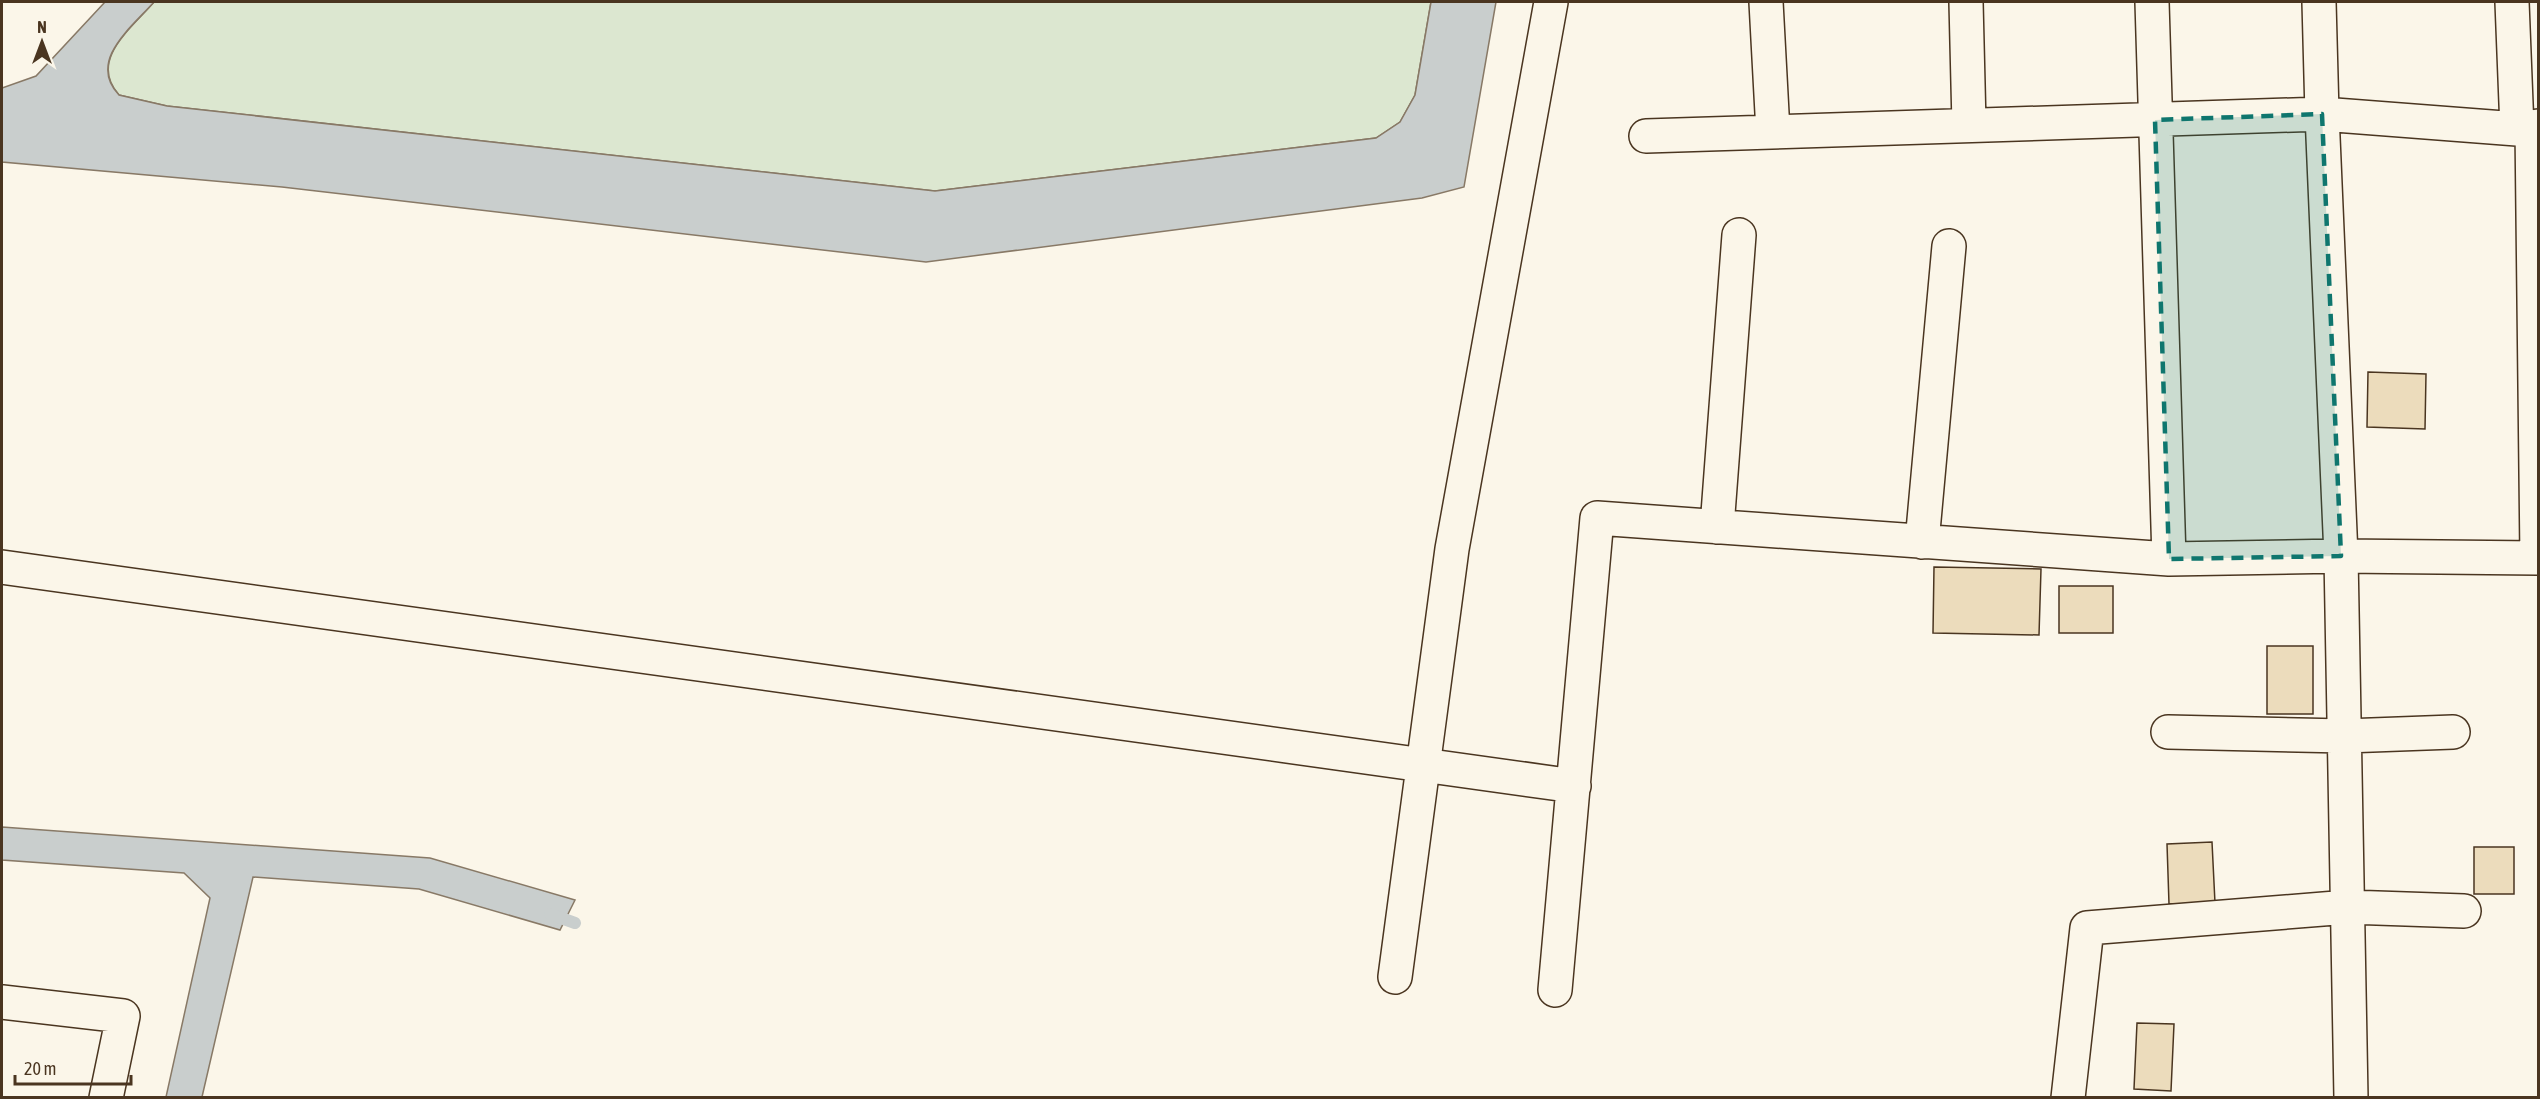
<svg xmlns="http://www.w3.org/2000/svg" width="2540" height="1099" font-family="'Asap Condensed',sans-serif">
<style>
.green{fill:#dce7d0;stroke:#887966;stroke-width:1.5}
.water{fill:#c9cecd;stroke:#887966;stroke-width:1.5}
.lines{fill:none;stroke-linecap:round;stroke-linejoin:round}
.stream{stroke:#c9cecd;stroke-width:12}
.building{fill:#ecdcbc;stroke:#4a3520;stroke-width:1.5}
.street-casing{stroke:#4a3520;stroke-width:36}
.street{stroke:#fbf6e9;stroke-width:33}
.marked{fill:#0f766e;fill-opacity:0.2;stroke:#0f766e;stroke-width:4.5;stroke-dasharray:12 8;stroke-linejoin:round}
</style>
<rect width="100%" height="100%" fill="#fbf6e9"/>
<path class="green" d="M154,2H1431L1415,95L1400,122L1376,138L935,191L167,106L119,95C88,60 131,29 154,2Z"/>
<path class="water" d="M105,2H154C131,28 87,61 119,95L167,106L935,191L1376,138L1400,122L1415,95L1431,2H1496L1464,187L1422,198L926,262L282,187L2,162V88L36,76Z
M2,827L430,858L575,900L560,930L419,889L253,877L202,1097H166L210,898L184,873L2,860Z"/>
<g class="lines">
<path class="stream" d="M550,914L575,923"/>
</g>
<path class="building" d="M2368,372L2426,374L2425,429L2367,427Z
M1934,567L2041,569L2039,635L1933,633Z
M2059,586H2113V633H2059Z
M2267,646H2313V714H2267Z
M2212,842L2215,903L2169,904L2167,844Z
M2474,847H2514V894H2474Z
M2137,1023L2174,1024L2171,1091L2134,1089Z"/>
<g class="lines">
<defs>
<path id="street" d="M1766,2L1773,132
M1966,2L1969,125
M2319,2L2322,114L2341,556L2351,1098
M2512,2L2517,129
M2532,127L2537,558
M1646,136L2322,114L2517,129L2538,126
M1717,527L1739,235
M1922,542L1949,246
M2169,559L2341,556L2538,558
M2,567L1574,786
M2168,732L2345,736L2453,732
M1395,977L1452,549L1551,2
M1555,990L1597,518L2169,559L2152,2
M2,1002L123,1016L106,1098
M2068,1098L2087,928L2348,907L2464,911"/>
</defs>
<use href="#street" class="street-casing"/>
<use href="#street" class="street"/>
</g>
<path class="marked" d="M2322,114L2341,556L2169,559L2155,120Z"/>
<rect width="2540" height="1099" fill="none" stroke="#4a3520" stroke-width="6"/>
<g transform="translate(42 42)" stroke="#fbf6e9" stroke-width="4.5" paint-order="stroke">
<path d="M0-4.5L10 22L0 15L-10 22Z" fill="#4a3520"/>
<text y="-9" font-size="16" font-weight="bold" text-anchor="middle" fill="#4a3520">N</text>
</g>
<path d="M15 1075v9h116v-9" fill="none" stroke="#4a3520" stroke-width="3"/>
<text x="24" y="1075" font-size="18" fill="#4a3520" stroke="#fbf6e9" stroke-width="4.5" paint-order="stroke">20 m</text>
</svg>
